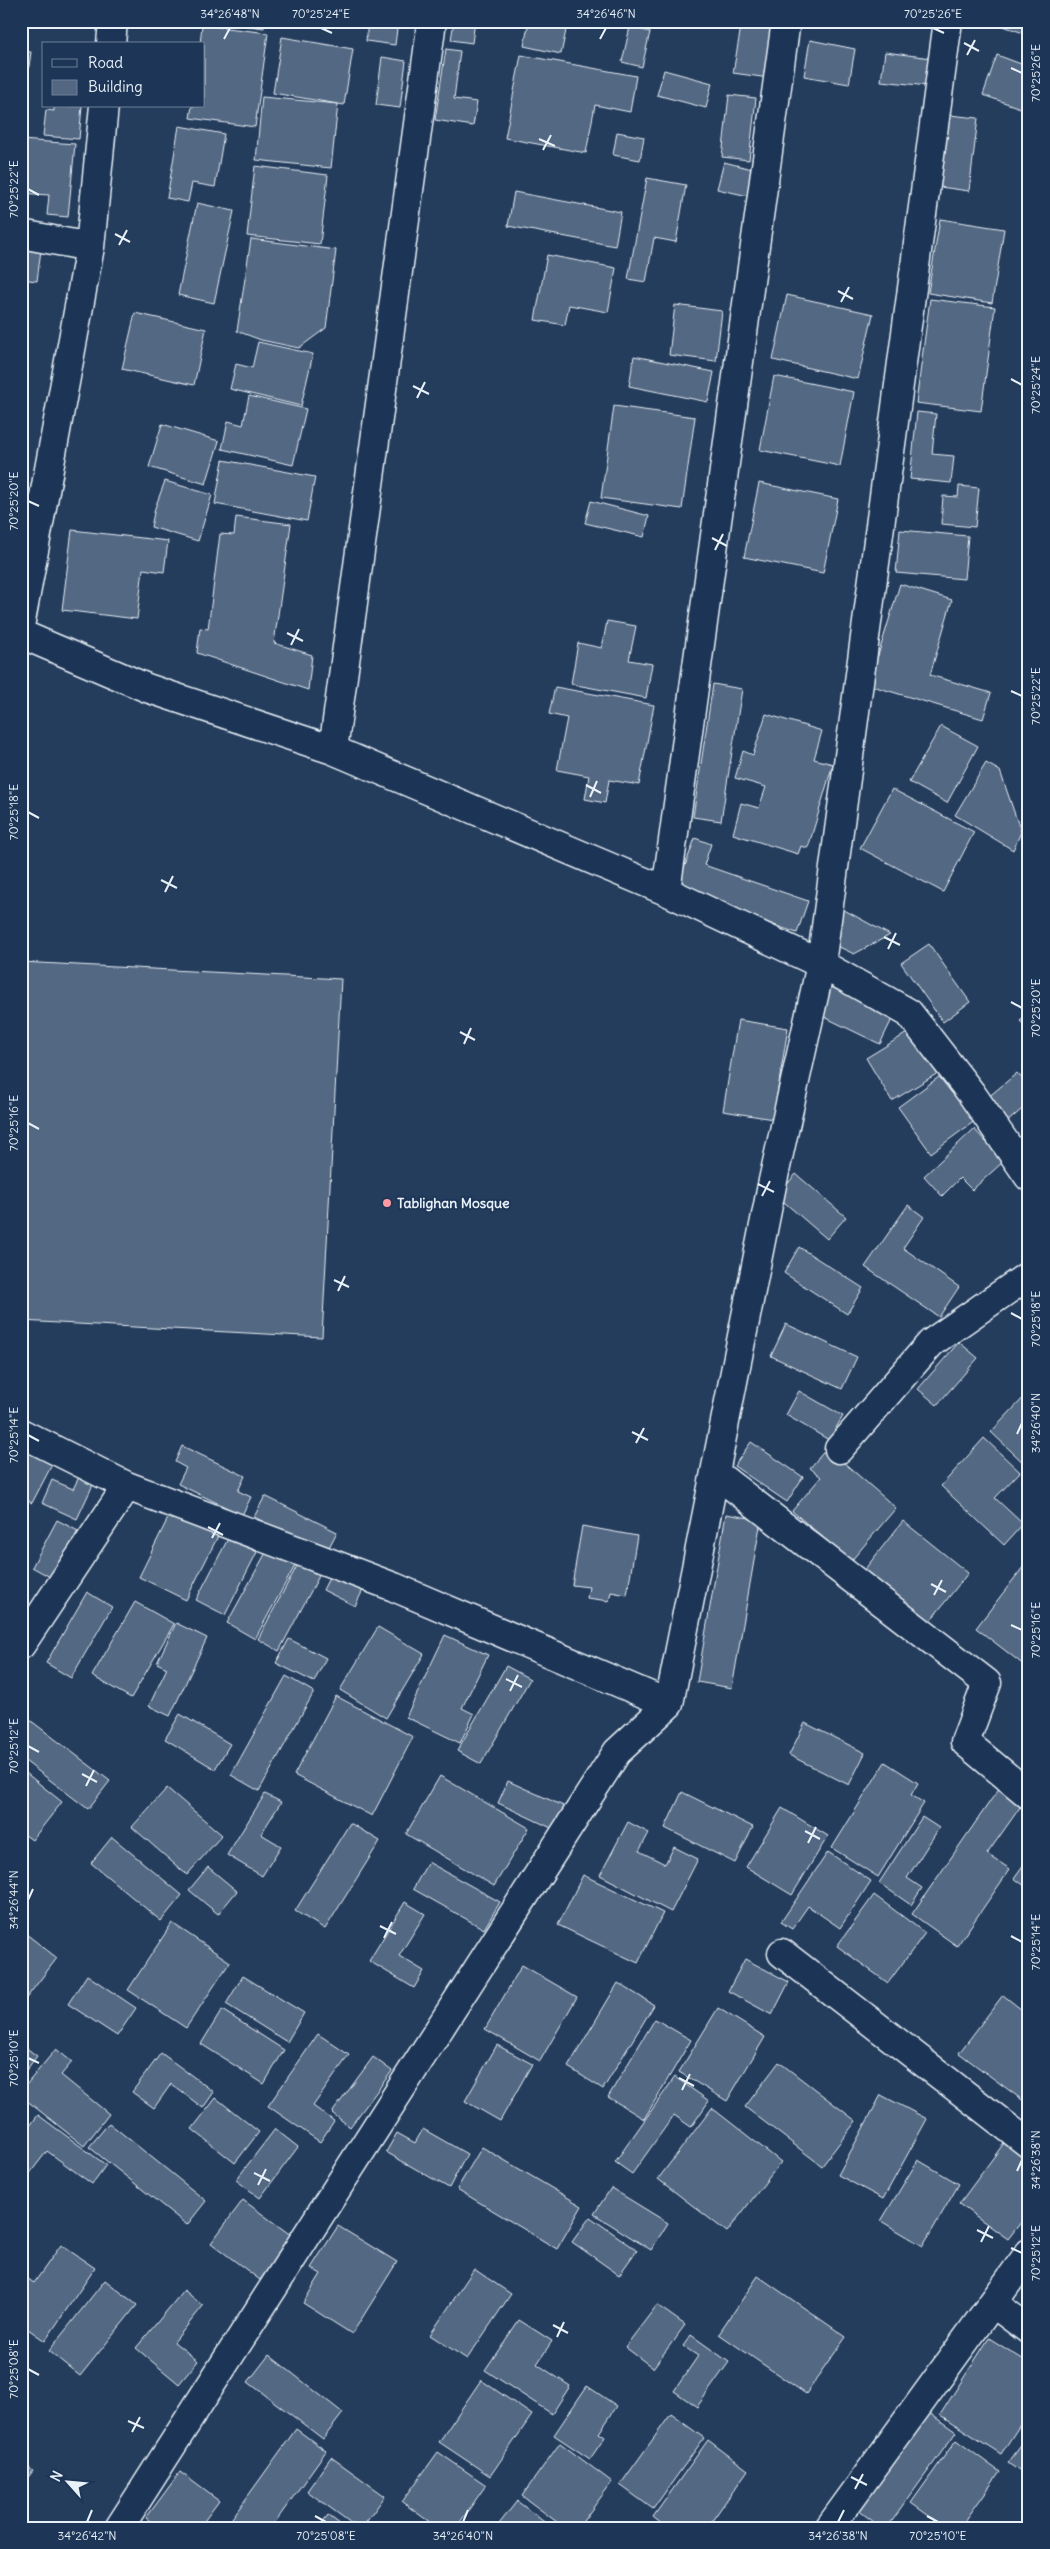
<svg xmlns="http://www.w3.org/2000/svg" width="1050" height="2549" font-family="Delius,sans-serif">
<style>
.building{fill:#536782;stroke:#e8f1f8}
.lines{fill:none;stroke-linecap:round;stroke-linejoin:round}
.minor-casing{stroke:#e8f1f8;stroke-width:31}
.minor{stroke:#1d3557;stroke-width:28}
.ticks{fill:none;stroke:#e8f1f8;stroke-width:2}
.poi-dot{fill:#ff9aa2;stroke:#1d3557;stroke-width:2}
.labels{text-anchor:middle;stroke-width:4;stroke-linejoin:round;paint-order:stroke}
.poi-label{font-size:14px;font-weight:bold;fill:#e8f1f8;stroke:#1d3557;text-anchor:start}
.neatline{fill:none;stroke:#e8f1f8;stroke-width:2}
.ticks-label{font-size:12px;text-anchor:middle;fill:#e8f1f8}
</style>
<rect width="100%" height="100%" fill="#253d5d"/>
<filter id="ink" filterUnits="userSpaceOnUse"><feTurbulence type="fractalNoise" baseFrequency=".02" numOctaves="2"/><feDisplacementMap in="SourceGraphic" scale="10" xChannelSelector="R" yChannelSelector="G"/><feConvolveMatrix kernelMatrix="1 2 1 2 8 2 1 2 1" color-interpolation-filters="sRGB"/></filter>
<g filter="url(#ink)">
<path class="building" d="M208,21H265L264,28Z
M368,21H398L395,45L366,41Z
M454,21H475L472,43L451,40Z
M529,21H568L561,54L524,46Z
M742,21H778L769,78L733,73Z
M989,21H1029V35Z
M202,25L268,33L255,127L190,118L192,106H204V44H200Z
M630,27L650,32L642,67L622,62Z
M282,37L353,49L344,105L273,93Z
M810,40L855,49L849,84L804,76Z
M446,49L460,51L454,99L477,102L473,126L435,120Z
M21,51L31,52L21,124Z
M885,52L931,58L928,86L881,81Z
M521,55L636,76L630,112L595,105L586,153L505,138Z
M997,55L1029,67V111L983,95Z
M382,57L406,61L400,108L376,105Z
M664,70L712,83L706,108L657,95Z
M729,95L756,98L749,160L722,157Z
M262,97L338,104L331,168L256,160Z
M54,106H82L79,139L43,136L46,110L54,111Z
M949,115L978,118L969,191L940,187Z
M179,126L224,134L215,187L192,183L188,202L167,198Z
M617,132L644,137L640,160L613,155Z
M21,140L75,144L68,217L47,215L49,195L21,193Z
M724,162L764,172L757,198L717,189Z
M255,166L328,175L320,244L247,236Z
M647,178L686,185L676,242L654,238L646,282L628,279Z
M514,192L621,212L615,246L508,226Z
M197,203L234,211L214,303L178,295Z
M940,219L1004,229L992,303L928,293Z
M251,239L336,250L326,328L299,348L261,340L237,331Z
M21,240L42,242L37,281L21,279Z
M547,255L616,268L608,312L569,305L565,325L535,320Z
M787,295L873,314L858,379L773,360Z
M930,299L995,307L981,411L916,403Z
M675,305L722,311L716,361L669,355Z
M135,313L206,329L194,385L122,369Z
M258,342L313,354L301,406L230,389L236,364L252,368Z
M634,356L714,372L708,402L629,386Z
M774,376L854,392L840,466L760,450Z
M249,396L306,409L293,465L222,449L228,421L243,425Z
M614,406L695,417L682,509L601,498Z
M917,412L936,414L932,454L954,456L951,483L910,479Z
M162,424L219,441L206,484L149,467Z
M223,460L315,477L307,521L215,504Z
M165,481L212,495L198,541L151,527L155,508Z
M759,483L838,499L823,573L744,557Z
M959,486L979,488L975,527L941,524L943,496L958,497Z
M591,501L649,516L644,537L585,523Z
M236,517L291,524L274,643L312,655L308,690L197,653L200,628L208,629L220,534L234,535Z
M72,530L168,541L164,572L143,569L137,619L62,610Z
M900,530L968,536L964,579L896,573Z
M900,584L952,600L930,675L991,693L983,719L869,685Z
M607,621L636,626L629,660L652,664L646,698L571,684L578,643L602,648Z
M713,684L742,689L721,821L693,817Z
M555,687L654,705L639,785L609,780L605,803L585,799L589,776L557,770L567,718L549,714Z
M766,714L822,731L814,759L833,764L808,848L801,846L798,854L733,834L741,803L759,808L766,787L735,778L743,751L753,755Z
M941,726L978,746L947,803L909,782Z
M986,763L1000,771L1021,832L1013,850L955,815Z
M892,789L974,832L943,892L860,848Z
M695,838L711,844L704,865L808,901L797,933L676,891Z
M835,905L890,935L854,954L829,942Z
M929,944L970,1002L943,1022L901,963Z
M21,962L341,979L322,1337L21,1321Z
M827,985L893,1017L880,1044L814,1012Z
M1029,1013V1029L1020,1021Z
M738,1020L788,1028L773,1119L723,1111Z
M912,1030L938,1073L892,1101L866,1058Z
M1017,1073L1029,1086V1103L1006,1123L986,1099Z
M943,1074L976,1120L931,1153L898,1107Z
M974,1129L1004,1161L972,1190L960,1178L942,1196L924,1176Z
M796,1174L846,1217L827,1239L777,1196Z
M908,1205L924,1217L903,1248L959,1287L939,1317L865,1267Z
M799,1247L863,1288L847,1314L784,1273Z
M786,1324L857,1357L842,1389L771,1356Z
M959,1342L978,1358L937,1405L918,1389Z
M799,1391L843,1416L829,1440L786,1415Z
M1029,1392V1468L991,1432Z
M21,1437L57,1455L32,1503L21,1497Z
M984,1438L1020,1472L995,1498L1023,1524L1004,1545L941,1486Z
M751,1442L803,1477L787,1502L734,1466Z
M182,1446L245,1476L238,1491L251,1497L242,1515L178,1484L186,1468L175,1462Z
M827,1448L896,1508L851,1561L792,1511L821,1477L810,1468Z
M83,1469L97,1476L77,1519L42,1503L52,1480L73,1489Z
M265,1496L337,1532L326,1553L254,1517Z
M173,1508L220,1532L186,1600L139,1577Z
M726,1514L761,1520L732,1688L697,1682Z
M57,1520L78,1531L52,1578L32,1567Z
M903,1521L968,1573L926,1626L861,1574Z
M582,1526L637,1536L627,1595L611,1592L609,1601L587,1598L589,1587L572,1585Z
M229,1537L257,1552L225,1615L196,1600Z
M269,1547L297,1562L255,1639L227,1623Z
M1027,1562L1029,1563V1669L976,1628Z
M298,1564L319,1576L279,1651L258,1639Z
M334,1568L366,1584L355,1606L323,1590Z
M87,1592L112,1607L71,1678L46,1663Z
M135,1602L174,1624L131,1698L92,1676Z
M176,1623L207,1638L170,1716L149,1706L167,1668L157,1663Z
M378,1627L424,1654L386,1718L340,1690Z
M445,1635L488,1655L462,1708L474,1714L460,1743L406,1717Z
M289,1639L326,1658L314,1682L276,1663Z
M506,1666L530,1679L481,1764L457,1751Z
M286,1676L314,1692L259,1791L231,1775Z
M336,1696L413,1737L372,1816L294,1775Z
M180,1714L230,1744L215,1769L165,1739Z
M26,1717L110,1781L88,1809L21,1758V1723Z
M805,1723L865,1753L849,1785L789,1755Z
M885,1762L918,1783L911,1795L924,1803L878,1877L832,1848Z
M21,1769L62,1802L32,1840L21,1832Z
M440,1776L529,1828L494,1886L406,1834Z
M508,1781L570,1809L560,1832L498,1803Z
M1000,1787L1023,1803L987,1854L1010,1869L957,1946L912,1914Z
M167,1788L222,1835L187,1875L132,1827Z
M682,1792L753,1827L735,1863L665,1828Z
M265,1794L281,1802L261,1834L281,1846L262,1876L227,1855Z
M782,1808L828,1836L792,1895L746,1867Z
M922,1817L939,1828L907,1878L922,1888L911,1905L879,1883Z
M628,1822L649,1833L639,1851L665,1864L674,1847L698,1859L671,1912L600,1875Z
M350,1823L380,1841L325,1929L295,1911Z
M112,1837L182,1895L161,1921L91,1863Z
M828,1852L871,1881L840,1928L808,1906L792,1929L781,1922Z
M1029,1857V1889L1014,1878Z
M428,1862L500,1902L484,1929L413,1889Z
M208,1867L237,1891L218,1914L189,1890Z
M583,1875L663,1913L638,1963L558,1925Z
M874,1895L925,1933L888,1983L837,1946Z
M405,1902L425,1914L399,1956L424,1971L414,1988L369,1961Z
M172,1923L230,1962L186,2028L128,1990Z
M21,1930L57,1958L21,2005Z
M745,1959L789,1982L772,2015L728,1991Z
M522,1965L577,1997L540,2061L485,2029Z
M87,1975L136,2008L117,2036L68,2004Z
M243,1976L304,2013L287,2042L226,2004Z
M618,1983L654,2005L603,2089L568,2067Z
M1003,1995L1027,2014L1029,2012V2105L959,2053Z
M718,2008L765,2037L727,2101L679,2072Z
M222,2010L284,2050L264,2084L201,2044Z
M655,2019L691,2040L644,2119L608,2097Z
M318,2034L349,2055L313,2106L334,2121L320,2142L268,2106Z
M21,2044L37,2056L21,2077Z
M497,2045L532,2064L500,2121L465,2101Z
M56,2049L72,2062L61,2075L109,2114L84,2146L21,2096V2091Z
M161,2053L214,2092L203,2108L171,2084L154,2108L132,2092Z
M373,2057L392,2071L350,2127L332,2113Z
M779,2062L856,2121L822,2166L745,2107Z
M675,2077L709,2101L691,2127L674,2115L632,2174L615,2162Z
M881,2095L927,2119L883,2199L838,2175Z
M216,2098L259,2132L235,2163L192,2129Z
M712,2108L781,2162L727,2232L658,2179Z
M38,2115L106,2165L92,2184L47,2151L21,2185V2138Z
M109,2123L206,2201L187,2225L89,2147Z
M275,2129L298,2147L260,2198L236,2180Z
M423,2129L467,2154L449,2188L386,2152L397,2133L415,2143Z
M1007,2139L1029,2155V2212L1008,2239L959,2204Z
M482,2147L582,2206L557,2249L457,2189Z
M918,2160L959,2184L923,2246L881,2221Z
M611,2188L668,2223L651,2250L594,2214Z
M243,2200L292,2236L260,2280L211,2243Z
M590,2217L637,2250L619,2275L572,2242Z
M338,2226L397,2262L352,2334L303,2303L321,2274L311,2268Z
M61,2245L95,2268L45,2341L21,2324V2274L34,2283Z
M474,2269L511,2294L467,2359L430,2335Z
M758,2276L846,2337L806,2394L719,2334Z
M105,2280L137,2305L80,2376L49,2351Z
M184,2290L203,2306L174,2342L198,2361L179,2384L136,2348Z
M657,2305L685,2325L653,2368L625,2347Z
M519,2320L552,2341L537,2364L570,2386L552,2414L485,2370Z
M691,2335L729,2362L697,2407L674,2391L698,2356L683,2346Z
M989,2338L1029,2363V2411L1001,2454L940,2415Z
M269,2355L343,2413L323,2439L248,2382Z
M481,2380L532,2415L490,2476L439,2442Z
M587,2386L617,2406L599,2433L605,2437L590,2459L554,2435Z
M929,2413L956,2432L887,2528H882L858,2510Z
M671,2414L704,2438L653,2509L620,2485Z
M296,2429L326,2451L271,2528H225Z
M1029,2435V2478L1008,2463Z
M708,2440L748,2470L707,2528H667L653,2517Z
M956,2440L1000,2472L960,2528H946L911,2503Z
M560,2443L612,2482L578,2528H565L522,2496Z
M438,2452L486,2485L456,2528H438L402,2502Z
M331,2457L385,2496L362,2528H358L307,2491Z
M21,2462L33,2471L21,2486Z
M180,2472L219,2501L199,2528H160L146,2518Z
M517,2501L552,2528H496Z
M328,2515L345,2528H318Z
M399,2521L408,2528H394Z"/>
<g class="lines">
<defs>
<path id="minor" d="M111,44L113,21
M21,234L90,247
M21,621L90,247L104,106
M21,634L147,688L333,750L666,891L823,965L909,1013L971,1093L1029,1177
M333,750L432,21
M666,891L786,21
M21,1433L127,1486L394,1587L669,1704
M839,1449L931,1343L1029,1275
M715,1473L987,1683L965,1742L1029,1795
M21,1645L127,1486
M782,1953L1029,2144
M993,2303L1029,2330
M119,2528L617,1752L669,1704L772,1185L821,964L948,21
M829,2528L1029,2253"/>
</defs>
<use href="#minor" class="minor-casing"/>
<use href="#minor" class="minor"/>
</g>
</g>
<path class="ticks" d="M321,28L332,33M933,28L944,33M224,39L230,28M600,39L606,28M964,43L979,51M967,55L975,40M1011,68L1022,73M539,139L555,146M543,150L551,135M28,189L39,195M115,234L130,242M119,245L127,230M838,291L853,299M841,302L849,287M1011,379L1022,385M413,386L429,394M417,398L425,382M28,501L39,506M712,538L727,546M715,550L723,534M287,633L303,641M291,645L299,629M1011,691L1022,696M586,785L601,793M590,797L597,781M28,812L39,818M161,880L177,888M165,892L173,876M884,937L900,945M888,949L896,933M1011,1002L1022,1008M460,1032L475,1040M464,1044L471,1028M28,1123L39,1129M758,1184L774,1192M762,1196L770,1181M334,1280L349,1287M338,1291L345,1276M1011,1313L1022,1319M632,1432L648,1440M1017,1434L1022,1423M28,1435L39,1441M636,1443L644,1428M208,1527L223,1535M212,1538L220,1523M931,1584L946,1592M934,1595L942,1580M1011,1625L1022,1630M506,1679L522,1687M510,1691L518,1675M28,1746L39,1752M82,1774L97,1782M86,1786L94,1770M805,1831L820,1839M808,1843L816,1827M28,1900L33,1889M380,1926L396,1934M1011,1936L1022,1942M384,1938L392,1922M28,2058L39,2063M679,2078L694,2086M682,2090L690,2074M1017,2171L1022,2160M254,2173L270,2181M258,2185L266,2169M977,2230L993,2238M981,2242L989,2226M1011,2248L1022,2253M553,2325L568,2333M557,2337L564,2322M28,2369L39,2375M128,2421L144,2428M132,2432L140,2417M851,2477L867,2485M855,2489L863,2474M315,2516L326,2522M927,2516L938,2522M87,2522L92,2510M463,2522L468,2510M838,2522L844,2510"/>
<circle class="poi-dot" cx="387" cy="1203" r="5"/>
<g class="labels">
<g class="poi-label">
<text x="397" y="1208">Tablighan Mosque</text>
</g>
</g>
<rect width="1050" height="2549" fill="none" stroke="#1d3557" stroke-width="55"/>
<rect x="42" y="42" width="162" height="65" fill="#1d3557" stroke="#6e8097"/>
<rect x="52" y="59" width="25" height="8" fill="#1d3557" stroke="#6e8097"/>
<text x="88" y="68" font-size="15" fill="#e8f1f8">Road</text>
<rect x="52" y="80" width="25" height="15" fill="#536782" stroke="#6e8097"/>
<text x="88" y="92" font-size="15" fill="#e8f1f8">Building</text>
<g transform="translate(68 2482) rotate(297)" stroke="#1d3557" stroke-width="4" paint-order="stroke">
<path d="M0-4L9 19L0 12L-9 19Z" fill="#e8f1f8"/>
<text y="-8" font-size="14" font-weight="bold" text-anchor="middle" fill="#e8f1f8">N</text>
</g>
<rect x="28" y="28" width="994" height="2494" class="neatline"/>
<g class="ticks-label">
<text x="230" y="18">34°26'48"N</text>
<text x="321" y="18">70°25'24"E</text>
<text x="606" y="18">34°26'46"N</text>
<text x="933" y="18">70°25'26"E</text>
<text transform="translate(1036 73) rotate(-90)" y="4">70°25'26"E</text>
<text transform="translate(14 189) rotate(-90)" y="4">70°25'22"E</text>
<text transform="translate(1036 385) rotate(-90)" y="4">70°25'24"E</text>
<text transform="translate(14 501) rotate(-90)" y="4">70°25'20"E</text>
<text transform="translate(1036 696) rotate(-90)" y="4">70°25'22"E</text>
<text transform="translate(14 812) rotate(-90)" y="4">70°25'18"E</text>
<text transform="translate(1036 1008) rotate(-90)" y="4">70°25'20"E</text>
<text transform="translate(14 1123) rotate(-90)" y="4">70°25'16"E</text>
<text transform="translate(1036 1319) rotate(-90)" y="4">70°25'18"E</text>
<text transform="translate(1036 1423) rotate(-90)" y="4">34°26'40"N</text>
<text transform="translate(14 1435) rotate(-90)" y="4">70°25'14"E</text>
<text transform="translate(1036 1630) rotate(-90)" y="4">70°25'16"E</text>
<text transform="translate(14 1746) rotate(-90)" y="4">70°25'12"E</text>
<text transform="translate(14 1900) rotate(-90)" y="4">34°26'44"N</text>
<text transform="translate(1036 1942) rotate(-90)" y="4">70°25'14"E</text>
<text transform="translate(14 2058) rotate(-90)" y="4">70°25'10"E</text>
<text transform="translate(1036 2160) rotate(-90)" y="4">34°26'38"N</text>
<text transform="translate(1036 2253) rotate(-90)" y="4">70°25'12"E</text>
<text transform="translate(14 2369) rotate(-90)" y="4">70°25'08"E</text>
<text x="87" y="2540">34°26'42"N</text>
<text x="326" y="2540">70°25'08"E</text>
<text x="463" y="2540">34°26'40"N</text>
<text x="838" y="2540">34°26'38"N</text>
<text x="938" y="2540">70°25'10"E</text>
</g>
</svg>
